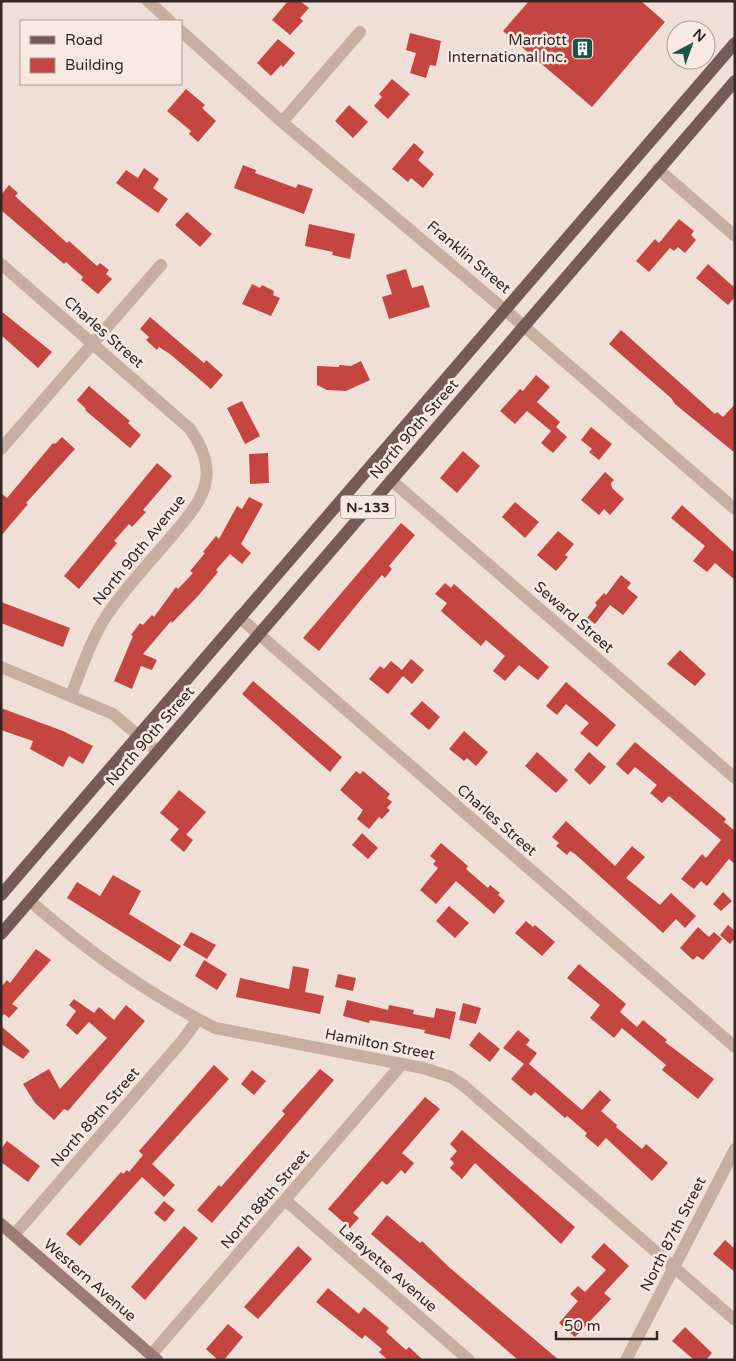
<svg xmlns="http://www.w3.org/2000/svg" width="736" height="1361" font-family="'Varela Round',sans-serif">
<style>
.building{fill:#c54640}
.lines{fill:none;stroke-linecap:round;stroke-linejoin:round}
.street{stroke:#c8ada3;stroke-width:12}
.secondary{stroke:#9b7b75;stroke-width:12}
.primary{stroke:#755a56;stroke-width:12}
.labels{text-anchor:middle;stroke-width:5;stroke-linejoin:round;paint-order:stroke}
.shield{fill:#f8eae3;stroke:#6e625e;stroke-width:1}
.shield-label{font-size:14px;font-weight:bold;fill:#332725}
.poi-label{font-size:15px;fill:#332725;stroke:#f8eae3;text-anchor:end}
.street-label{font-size:15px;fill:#332725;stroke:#f8eae3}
</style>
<rect width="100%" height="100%" fill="#f0dfd7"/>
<path class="building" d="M288,1H300L309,8L300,18L303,21L290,35L272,20Z
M529,1H641L665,22L592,107L503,31Z
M410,33L441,41L436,66L430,65L426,78L410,73L416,53L406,50Z
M278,39L295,53L283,67L281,65L271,76L257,63Z
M392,79L410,94L388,119L374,106L382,97L379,94Z
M186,89L205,105L202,108L216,121L198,142L189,134L191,131L167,111Z
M349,105L368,122L353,138L335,121Z
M414,143L424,152L418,160L434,174L423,188L411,178L408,182L392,169Z
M243,165L256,170L255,173L296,188L298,184L313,189L304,214L234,188Z
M144,168L159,179L153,188L168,199L158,213L116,183L126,170L138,178Z
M9,185L18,193L15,196L67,243L69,241L97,266L100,263L109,270L106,274L112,279L98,294L81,280L83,277L66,262L64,264L1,210V195Z
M187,212L212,234L200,247L175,225Z
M679,219L694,231L691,235L696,240L685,253L678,247L674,251L670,248L649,272L636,261L655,239L659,243Z
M309,224L355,234L350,259L332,255L333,252L305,246Z
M708,264L735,288V297L728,305L696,278Z
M406,269L412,288L423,285L430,307L389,319L382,297L392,294L386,275Z
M252,284L260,288L262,285L274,291L273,295L280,298L271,316L242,304Z
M1,311L52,352L38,368L1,335Z
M150,317L204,363L206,360L223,375L211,389L170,354L159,347L157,350L146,340L149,337L140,329Z
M621,330L715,414L717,412L723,417L735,404V453L675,404L671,398L609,344Z
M361,361L370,380L346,391L327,390L317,385V366L339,367V365L351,366Z
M536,375L550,387L537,402L560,422L556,427L567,437L553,453L541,443L551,431L527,411L515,424L500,411L520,389L523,391Z
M89,386L130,421L128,423L141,435L130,448L85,410L86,409L77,400Z
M242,401L260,436L245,444L227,408Z
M591,427L612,444L599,460L589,452L592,449L581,440Z
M62,437L75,449L26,503L28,504L1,536V493L7,498L53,443L55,444Z
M463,451L480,466L457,493L440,478Z
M268,453L269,483L250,484L249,454Z
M157,463L172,476L143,510L146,512L132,527L129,524L114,541L117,543L79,589L64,576Z
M605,472L614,480L611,483L612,488L624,499L610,515L604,509L599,515L581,500Z
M249,497L263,504L241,544L251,553L242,564L230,554L216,570L218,572L198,596L172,623L171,621L143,654L157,660L152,670L141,666L132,689L114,681L133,636L131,635L140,623L143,625L152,615L154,617L176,587L178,589L193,573L190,571L205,553L203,552L216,536L219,539L237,506L242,509Z
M515,502L539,522L525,538L502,517Z
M682,505L735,553V580L715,563L707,572L693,561L705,546L671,518Z
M401,523L415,535L389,566L392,569L385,578L382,575L363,597L319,651L303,638Z
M558,531L574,544L565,555L568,557L556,571L537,555Z
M621,575L631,583L627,588L638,597L623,615L610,605L595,624L587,618L597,605L595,603L604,593L606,595Z
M445,583L451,588L454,584L549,667L538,680L519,665L505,681L493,671L505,656L486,640L481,646L441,611L447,603L435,594Z
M1,602L70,628L63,647L1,623Z
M680,650L706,674L695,686L667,664Z
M411,659L424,670L412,684L403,676L388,694L369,679L380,666L384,669L391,661L402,670Z
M253,681L342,757L330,772L242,694Z
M566,682L616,725L597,747L580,733L589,723L566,704L557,715L546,706Z
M422,701L440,717L429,730L410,714Z
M1,708L63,731L93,746L83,764L69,756L63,767L30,749L33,741L1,730Z
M464,731L488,752L476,766L467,758L464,761L449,749Z
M635,742L726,819L724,822L735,831V864L729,859L707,886L701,881L694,889L681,879L702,854L706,858L721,840L669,796L662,803L650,793L657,785L635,767L628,775L616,764Z
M537,752L568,780L556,793L525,766Z
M589,752L606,767L590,785L574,770Z
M356,771L360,774L363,771L390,794L387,798L392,802L387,808L390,810L382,819L379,817L369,829L357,819L363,810L340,790Z
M179,790L206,812L186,835L160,813Z
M566,821L615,866L632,846L645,857L626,878L660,905L671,893L696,916L685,928L676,919L663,933L575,854L570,851L567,855L556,846L559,843L552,837Z
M179,829L193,840L184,852L170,840Z
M362,833L378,848L368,859L352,845Z
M441,843L468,866L466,869L488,888L490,885L500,893L498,895L505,901L494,914L456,881L436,904L420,890L438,868L433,864L436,861L430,856Z
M113,875L141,891L129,914L181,946L170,962L67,898L77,882L100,896Z
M723,892L732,901L721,911L713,904Z
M449,906L469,923L455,938L436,921Z
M526,921L533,927L535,925L555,942L542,956L515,933Z
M728,925L735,931V938L730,944L720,935Z
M698,927L709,937L714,932L722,939L703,960L697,956L693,960L680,948Z
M191,932L216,945L207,959L183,945Z
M36,949L51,960L12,1004L18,1008L9,1018L4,1014L1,1017V987L7,980L10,983Z
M204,960L227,974L217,990L195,976Z
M579,964L626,1004L620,1012L637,1027L643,1020L667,1040L665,1042L714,1079L698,1099L662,1070L666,1065L622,1028L614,1038L590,1018L600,1005L567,978Z
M293,966L309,969L305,992L324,996L320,1014L236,997L240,978L289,989Z
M338,974L356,978L353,991L335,987Z
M74,999L94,1013L99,1007L114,1020L126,1005L145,1021L68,1111L64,1109L54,1120L35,1103L23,1084L49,1069L60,1089L107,1038L89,1022L77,1035L66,1025L76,1011L69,1005Z
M347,1000L388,1010L389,1005L414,1010L413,1014L434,1018L436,1008L456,1012L450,1039L424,1033L425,1030L370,1020L369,1023L343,1016Z
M463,1003L481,1008L476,1024L459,1020Z
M1,1026L30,1051L23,1059L1,1044Z
M518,1030L530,1040L526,1045L537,1053L529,1064L582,1110L600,1090L611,1100L601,1111L617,1125L616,1127L642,1149L646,1144L668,1163L652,1181L606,1138L598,1147L585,1136L587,1133L567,1116L565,1118L535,1092L531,1096L511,1079L524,1064L503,1048Z
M479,1032L500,1049L490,1062L469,1045Z
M214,1065L229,1079L152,1164L175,1185L164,1197L142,1177L80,1246L66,1234L121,1172L123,1174L127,1170L129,1172L143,1155L139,1151Z
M320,1069L334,1080L212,1223L197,1210L219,1185L221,1187L285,1114L282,1111Z
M252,1070L266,1081L254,1095L241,1084Z
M425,1097L440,1109L402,1153L414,1163L405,1174L401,1170L387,1185L382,1181L353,1213L359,1218L350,1228L328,1209Z
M462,1130L575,1227L561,1244L475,1163L462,1179L450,1168L454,1163L450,1159L457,1151L450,1144Z
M7,1141L40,1166L28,1182L1,1162V1149Z
M164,1201L175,1210L165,1222L154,1213Z
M387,1215L420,1243L422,1241L450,1268L559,1360H518L496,1341L371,1234Z
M184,1226L198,1238L145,1300L131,1287Z
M725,1240L735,1249V1272L713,1254Z
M604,1243L629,1266L604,1293L611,1299L575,1337L559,1323L578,1301L570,1294L578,1286L585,1292L606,1270L591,1257Z
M298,1246L312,1259L258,1319L244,1307Z
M328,1288L359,1314L364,1307L389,1328L386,1332L406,1350L409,1347L423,1360H388L379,1352L382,1349L365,1335L362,1339L316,1302Z
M228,1324L243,1337L224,1360H218L206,1349Z
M685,1327L712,1353L706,1360H694L672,1341Z"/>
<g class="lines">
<path class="street" d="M148,1L170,21
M181,31L282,122L505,310L735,509
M282,122L360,32
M658,169L735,236
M1,264L189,428C226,478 199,504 165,544C145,567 124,590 107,615C91,639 82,668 71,695
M1,449L161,265
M391,480L735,778
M239,617L735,1047
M1,667L113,714L158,752
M30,901C86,950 148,994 215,1028L423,1068L451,1077L464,1086L735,1320
M285,1200L469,1360
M14,1235L183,1040L198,1019
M151,1355L402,1064
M626,1360L735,1149"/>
<path class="secondary" d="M1,1224L157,1360"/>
<path class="primary" d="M1,895L735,43
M1,934L735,81"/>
</g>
<defs>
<symbol id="building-square" viewBox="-11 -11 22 22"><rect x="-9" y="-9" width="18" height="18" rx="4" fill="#1b534c" stroke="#f8eae3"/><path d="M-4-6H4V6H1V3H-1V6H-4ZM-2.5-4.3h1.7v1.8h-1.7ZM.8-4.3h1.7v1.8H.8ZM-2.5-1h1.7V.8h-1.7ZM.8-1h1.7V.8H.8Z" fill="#fff"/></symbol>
</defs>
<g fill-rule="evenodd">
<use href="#building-square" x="570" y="36" width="25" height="25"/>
</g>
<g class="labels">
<rect class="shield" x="340.5" y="495.5" width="55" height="23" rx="4"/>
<g class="shield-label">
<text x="368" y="512">N-133</text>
</g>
<g class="poi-label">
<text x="567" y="45">Marriott<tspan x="567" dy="17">International Inc.</tspan></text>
</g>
<g class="street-label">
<text transform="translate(469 257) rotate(40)" y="5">Franklin Street</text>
<text transform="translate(104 332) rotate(41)" y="5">Charles Street</text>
<text transform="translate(414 429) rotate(-49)" y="5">North 90th Street</text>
<text transform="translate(139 550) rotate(-51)" y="5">North 90th Avenue</text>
<text transform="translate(574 617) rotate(41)" y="5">Seward Street</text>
<text transform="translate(150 736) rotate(-49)" y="5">North 90th Street</text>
<text transform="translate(497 820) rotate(41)" y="5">Charles Street</text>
<text transform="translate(380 1044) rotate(11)" y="5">Hamilton Street</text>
<text transform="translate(95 1117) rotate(-49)" y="5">North 89th Street</text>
<text transform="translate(265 1199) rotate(-49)" y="5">North 88th Street</text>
<text transform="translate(673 1234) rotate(-63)" y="5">North 87th Street</text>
<text transform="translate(388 1268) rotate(41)" y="5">Lafayette Avenue</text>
<text transform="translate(90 1280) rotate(41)" y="5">Western Avenue</text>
</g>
</g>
<rect width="736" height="1361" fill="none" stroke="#332725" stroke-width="5"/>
<rect x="20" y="20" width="162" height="65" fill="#f8eae3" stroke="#a99c97"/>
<rect x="30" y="36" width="25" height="8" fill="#755a56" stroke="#a99c97"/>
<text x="65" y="45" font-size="15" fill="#332725">Road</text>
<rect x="30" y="58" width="25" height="15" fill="#c54640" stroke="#a99c97"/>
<text x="65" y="70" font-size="15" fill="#332725">Building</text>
<g transform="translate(691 45) rotate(41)"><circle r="24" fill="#f8eae3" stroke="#a99c97"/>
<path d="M0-4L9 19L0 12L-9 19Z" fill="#1b534c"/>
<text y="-8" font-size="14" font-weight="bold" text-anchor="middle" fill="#332725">N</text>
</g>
<path d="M556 1331v8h101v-8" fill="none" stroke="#332725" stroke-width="2.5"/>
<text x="564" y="1331" font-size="15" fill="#332725" stroke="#f8eae3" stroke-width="4" paint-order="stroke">50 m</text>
</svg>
